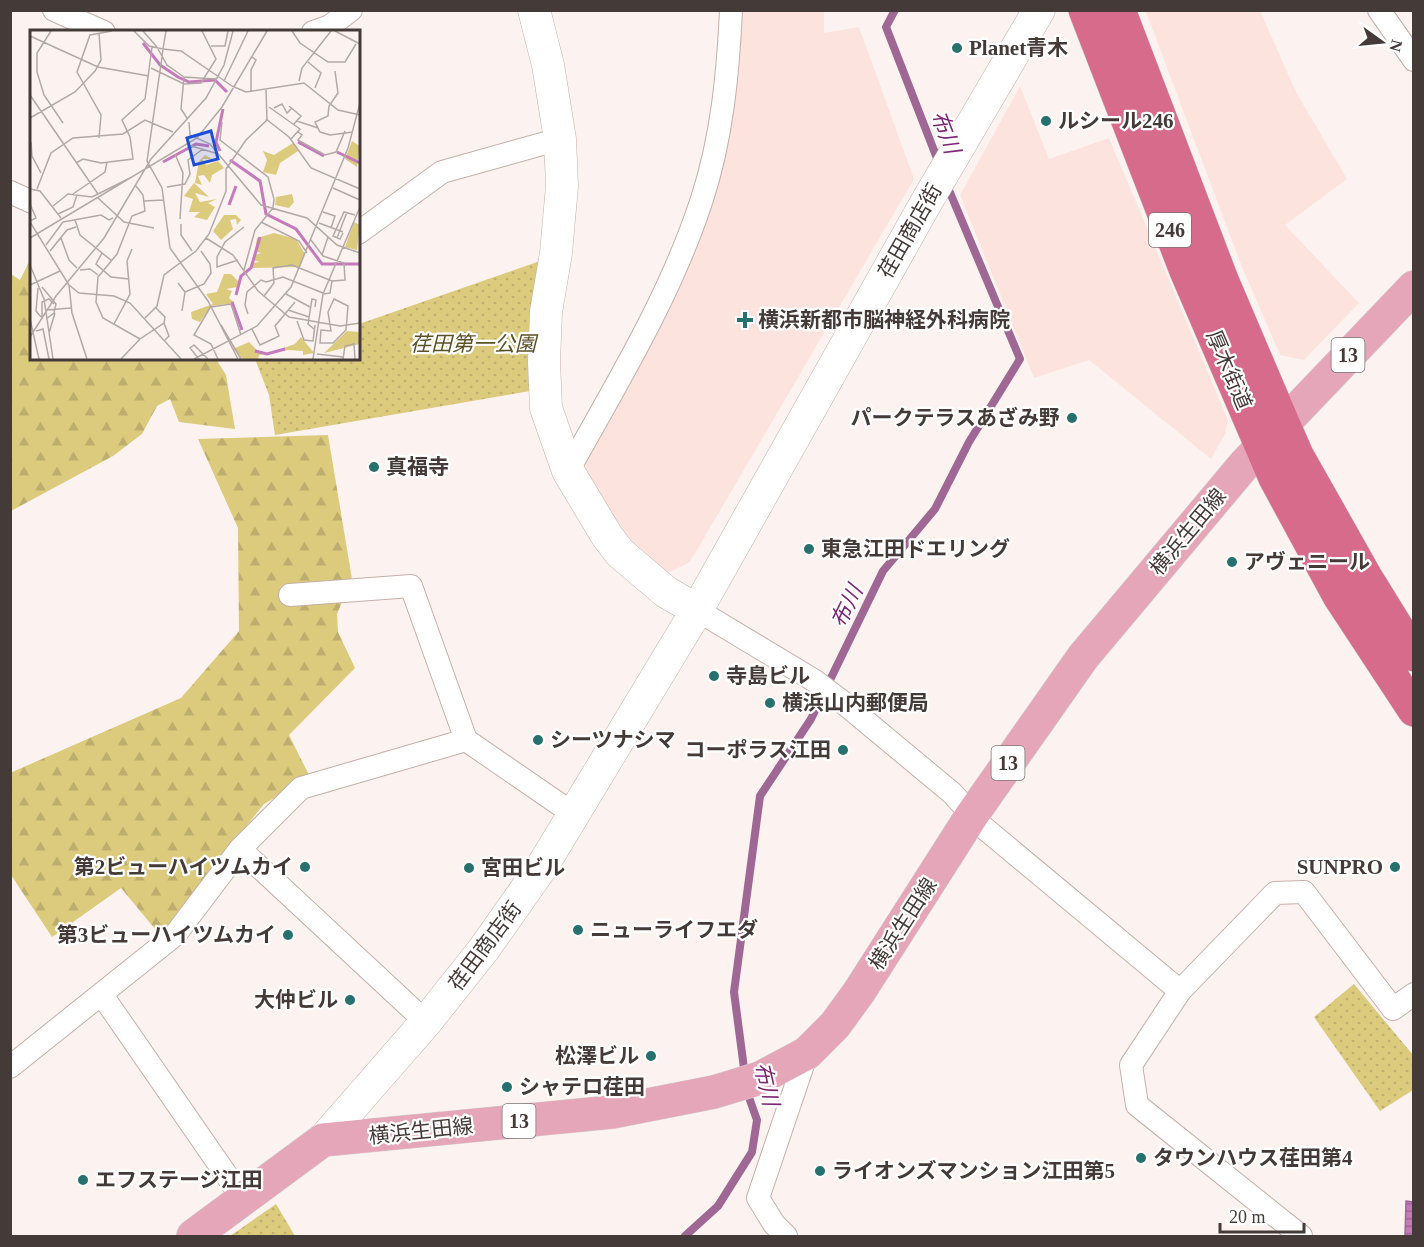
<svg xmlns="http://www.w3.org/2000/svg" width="1424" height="1247" font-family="'Times New Roman','Noto Sans JP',serif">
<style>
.built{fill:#fde3dd}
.forest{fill:url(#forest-firs)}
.park{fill:url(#park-dots)}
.water{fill:url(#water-rules);stroke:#9e6794;stroke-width:1.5}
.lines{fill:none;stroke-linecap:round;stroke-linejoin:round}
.stream{stroke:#9e6794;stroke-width:8}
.street-casing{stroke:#c5afa9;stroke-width:24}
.secondary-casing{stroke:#c5afa9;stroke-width:33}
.primary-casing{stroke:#d2d0cf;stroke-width:34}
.highway-casing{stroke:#d2d0cf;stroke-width:34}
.street{stroke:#fff;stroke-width:22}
.secondary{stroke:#fff;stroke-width:32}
.primary{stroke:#e6a6b9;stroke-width:33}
.highway{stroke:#d66b8b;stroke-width:33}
.poi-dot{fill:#26716d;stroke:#fff;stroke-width:2}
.labels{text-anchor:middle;stroke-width:4.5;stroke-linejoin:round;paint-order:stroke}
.shield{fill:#fff;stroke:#7c7574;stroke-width:1.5}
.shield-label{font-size:20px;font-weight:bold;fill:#443a38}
.poi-label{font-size:21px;font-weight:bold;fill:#443a38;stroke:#fff;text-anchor:start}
.street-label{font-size:21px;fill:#443a38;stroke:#fff}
.park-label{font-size:21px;font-style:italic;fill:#5b5127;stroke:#fff}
.water-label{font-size:22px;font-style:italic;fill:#7e2676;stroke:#fff}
.inset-river{fill:none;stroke:#c47abb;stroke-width:3}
.inset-road{fill:none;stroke:#b2a9a6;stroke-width:1.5}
.view{fill:#1d4ed8;fill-opacity:0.15;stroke:#1d4ed8;stroke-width:3}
.inset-edge{fill:none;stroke:#443a38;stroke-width:3}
</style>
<defs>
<pattern id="forest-firs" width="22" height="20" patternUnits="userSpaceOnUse" patternTransform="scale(1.5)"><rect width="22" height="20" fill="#dcca7d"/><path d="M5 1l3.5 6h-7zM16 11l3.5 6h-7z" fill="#beae6d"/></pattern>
<pattern id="park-dots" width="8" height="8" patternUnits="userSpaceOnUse" patternTransform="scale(1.5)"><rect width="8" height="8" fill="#dcca7d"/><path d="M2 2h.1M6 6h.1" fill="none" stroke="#beae6d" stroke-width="1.8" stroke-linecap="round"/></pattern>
<pattern id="water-rules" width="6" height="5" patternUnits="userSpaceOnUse" patternTransform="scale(1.5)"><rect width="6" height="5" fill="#c47abb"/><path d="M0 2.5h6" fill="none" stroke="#a16599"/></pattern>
</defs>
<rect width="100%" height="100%" fill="#fcf3f0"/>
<path class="built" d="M1149,10L1260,11L1296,92L1347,179L1285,225L1359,303L1304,360L1280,355L1242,267L1146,12Z
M743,11H824V33L859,27L914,179L690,562L666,574L632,542L608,510L582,465L727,147Z
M1020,86L1049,159L1109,138L1228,420L1225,434L1211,459L1089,360L1034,378L960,195Z"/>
<path class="forest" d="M31,258L32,358L216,359L226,375L235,429L179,422L170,399L157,406L142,434L113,456L11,511V274L20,280Z
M328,435L352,579L337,614L338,632L355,668L289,735L310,777L264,804L160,935L121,888L52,937L11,875L10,773L181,698L239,631L238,528L198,439Z"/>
<path class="park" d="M540,261L530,391L275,435L269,395L255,359L358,358L359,324Z
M1354,984L1413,1055V1090L1380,1111L1314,1017Z
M276,1204L295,1236H230Z"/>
<path class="water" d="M1406,1201L1413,1202V1236H1405Z"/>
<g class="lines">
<path class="stream" d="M895,10L886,27L940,166
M745,1076L734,992L760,796L811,719L883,571L935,509L969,442L1020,359L946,183
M685,1236L718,1206L752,1152L757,1120L746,1089"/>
<defs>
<path id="street" d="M54,10L104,32
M1379,10L1414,60
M313,32L330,26L351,10
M10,192L32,202
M358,233L442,172L560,139
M568,471C617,383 671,295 702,199C722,138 728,73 731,10
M290,595L411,586L466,740L575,815
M697,610L815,681L840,700L952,793L983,827L1180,991
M240,849L426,1022
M102,995L243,1199
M10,1067L175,935L240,849L301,788L466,740
M786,1236L774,1224L758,1198L807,1053
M1301,1236L1137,1105L1131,1065L1180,991L1275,893L1304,892L1393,1009L1414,994"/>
<path id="secondary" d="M534,10L548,65L560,139L562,186L556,253L546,312L544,362L546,408L568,471L607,536L620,553L666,592L697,610
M323,1140L426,1022L484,949L543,865L697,610L927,201L1039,10"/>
<path id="primary" d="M193,1236L323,1140L612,1112L714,1092L760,1078L807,1053L835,1025L859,992L972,815L1083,657L1244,465L1414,287"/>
<path id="highway" d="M1085,10L1186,271L1275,478L1339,596L1414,710
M1119,10L1222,280L1283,423L1297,455L1367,579L1414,655"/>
</defs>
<use href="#street" class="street-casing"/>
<use href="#secondary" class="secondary-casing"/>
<use href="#primary" class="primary-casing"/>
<use href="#highway" class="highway-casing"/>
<use href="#street" class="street"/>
<use href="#secondary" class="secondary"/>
<use href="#primary" class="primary"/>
<use href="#highway" class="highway"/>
</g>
<g class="poi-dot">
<circle cx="957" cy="48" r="6"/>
<circle cx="1046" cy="121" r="6"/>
<path d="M742 311h6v6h6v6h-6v6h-6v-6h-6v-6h6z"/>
<circle cx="1072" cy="418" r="6"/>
<circle cx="374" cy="467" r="6"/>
<circle cx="809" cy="549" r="6"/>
<circle cx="1232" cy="562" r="6"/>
<circle cx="714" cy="676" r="6"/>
<circle cx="770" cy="703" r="6"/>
<circle cx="538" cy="740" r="6"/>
<circle cx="843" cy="750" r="6"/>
<circle cx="305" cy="867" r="6"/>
<circle cx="1395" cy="867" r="6"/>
<circle cx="469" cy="868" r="6"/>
<circle cx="578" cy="930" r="6"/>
<circle cx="288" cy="935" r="6"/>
<circle cx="350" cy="1000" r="6"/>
<circle cx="651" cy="1056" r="6"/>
<circle cx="507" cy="1087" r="6"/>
<circle cx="1141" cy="1158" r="6"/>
<circle cx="820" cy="1171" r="6"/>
<circle cx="83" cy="1180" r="6"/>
</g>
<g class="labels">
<g class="shield">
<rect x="1149" y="213" width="42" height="34" rx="4.5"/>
<rect x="1331.5" y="338" width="33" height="34" rx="4.5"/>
<rect x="991.5" y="746" width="33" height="34" rx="4.5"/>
<rect x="502.5" y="1104" width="33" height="34" rx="4.5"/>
</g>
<g class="shield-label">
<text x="1170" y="237">246</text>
<text x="1348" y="362">13</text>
<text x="1008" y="770">13</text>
<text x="519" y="1128">13</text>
</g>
<g class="poi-label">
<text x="969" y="55">Planet青木</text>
<text x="1058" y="128">ルシール246</text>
<text x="758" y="327">横浜新都市脳神経外科病院</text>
<text x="1060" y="425" text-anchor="end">パークテラスあざみ野</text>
<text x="386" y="474">真福寺</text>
<text x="821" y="556">東急江田ドエリング</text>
<text x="1244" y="569">アヴェニール</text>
<text x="726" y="683">寺島ビル</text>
<text x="782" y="710">横浜山内郵便局</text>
<text x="550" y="747">シーツナシマ</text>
<text x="831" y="757" text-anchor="end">コーポラス江田</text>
<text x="293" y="874" text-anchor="end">第2ビューハイツムカイ</text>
<text x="1383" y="874" text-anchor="end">SUNPRO</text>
<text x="481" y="875">宮田ビル</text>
<text x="590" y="937">ニューライフエダ</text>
<text x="276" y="942" text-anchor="end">第3ビューハイツムカイ</text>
<text x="338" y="1007" text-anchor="end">大仲ビル</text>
<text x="639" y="1063" text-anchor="end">松澤ビル</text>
<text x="519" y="1094">シャテロ荏田</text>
<text x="1153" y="1165">タウンハウス荏田第4</text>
<text x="832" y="1178">ライオンズマンション江田第5</text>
<text x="95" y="1187">エフステージ江田</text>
</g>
<g class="street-label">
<text transform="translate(910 231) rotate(-60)" y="7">荏田商店街</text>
<text transform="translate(1229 370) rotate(67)" y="7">厚木街道</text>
<text transform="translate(1188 532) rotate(-50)" y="7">横浜生田線</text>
<text transform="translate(903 924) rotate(-57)" y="7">横浜生田線</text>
<text transform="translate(485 946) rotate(-53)" y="7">荏田商店街</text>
<text transform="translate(421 1131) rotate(-6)" y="7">横浜生田線</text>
</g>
<g class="park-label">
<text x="473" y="351">荏田第一公園</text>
</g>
<g class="water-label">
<text transform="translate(946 132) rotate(69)" y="8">布川</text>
<text transform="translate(846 606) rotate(-64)" y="8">布川</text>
<text transform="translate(767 1084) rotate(77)" y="8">布川</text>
</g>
</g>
<g transform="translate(30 30)">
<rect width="330" height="330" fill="#fcf3f0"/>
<path d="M175,125L182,129H172L176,135L188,131L194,138L182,145L180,153L174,145L168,146L172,155L165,153L169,131ZM164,153L179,167L165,163L170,172L187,169L178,173L185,177L177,190L164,187L170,182H159L163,169L154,166ZM194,185H206L211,190L207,195L206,189L200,190L203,199L191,210L183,201Z" fill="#dcca7d"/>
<path d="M322,111L330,116L327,137L315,129ZM263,113L268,121L250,133L246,145L233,142L237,130L233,121L244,125ZM262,164L264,172L259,178L245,175L246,167ZM324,192L330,195L327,220L315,217ZM244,203L266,209L275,224L270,237L223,238V233L230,232L223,230L225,225L231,223L225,221L227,208ZM194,244H201L208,251L207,257L196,259L202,261L199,268L205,273L181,276L170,292L162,289L161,282L183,274L176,264L187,262ZM317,301L330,302V314L294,323ZM271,307L284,323L273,325V321L258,320L229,325L228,329H213L203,319L219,312L230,323H239L265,314Z" fill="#dcca7d"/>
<path class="inset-river" d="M113,13L130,35L148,47L159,52L185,50L197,62M268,112L294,126M190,121L186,112L193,79M307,122L330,133M200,130L230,151L236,184L266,199L292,234H330M133,132L166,114L179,116M199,175L206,156M206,265L211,246L221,238L230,207M202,272L212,300M225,321L237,324L255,319"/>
<path class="inset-road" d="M21,1L7,23V42L14,65L33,93M104,1L119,16L133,19L132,26M113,1L127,17M136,1L133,19L151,21L202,56M262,1L270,13L298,32H315L326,14M305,1L330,14M0,6L68,37L119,46M181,16H195L198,1M128,19L137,35L154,47L151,79L157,88M132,27L117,131L132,158L140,218L178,271L208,329M278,32L291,43L285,58M121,38L154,54L171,53L186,29L172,1M305,41L308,63L299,76L298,86L285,92L290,102L300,105L323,102M154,47L186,49M194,51L218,1M269,51L272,38L301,1M202,56L216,62L274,53L308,80L330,85M221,61V40L226,30L222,27M0,65L68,164M259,76L271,86L264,94M239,77L270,99L261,109M244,78L252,74L257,83L262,78M0,88L45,62L65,41L71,30L69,3M236,89L259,107L281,138L330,159M267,91L288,98M159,92L160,105L180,114L231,175L277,188L307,215L330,223M192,92L190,110L238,147L244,169L243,178L225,200L214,240M268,102L272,105L268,110L295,125L306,122L315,101M69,108L71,85L47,42L60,5L82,1M1,112L2,126L11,143M158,115L185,123M145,124L153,143L150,189M46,133L53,129L71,133L103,129L100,107L92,90L115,69L122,17M106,156L113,165L115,181L102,186L87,224L68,247L66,272L73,288L110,309M137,157L155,154L160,144L158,130L173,119M303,158L330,170M0,159L10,161L31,188M7,159L21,123L43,108L93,104L115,90L143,102M43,164L75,142L77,132M68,168L94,192L124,198M114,171L133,170M0,174L6,188L0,191M23,176L38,164L62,167L100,148M293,182L305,186L301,198M28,184L43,177L47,165M45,190L50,205L82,231M0,192L39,255L42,283L57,329M33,192L71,185L79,190L83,188M231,192L269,211L277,223M289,193L313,202M151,194V205L162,221M313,203L310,209L303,206L314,182L325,185M0,208L167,108L192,77L237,1M31,208L39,230L47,238M176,208L203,225L228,261L259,287L310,296L330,293M307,208L317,182M16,215L33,192M20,221L37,200L46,197M72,223L66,234L81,247L99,249M292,225L298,207M208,230L187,237V227L195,212L214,197M0,235L14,269L23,329M50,240L60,239L68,245M148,253L155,262L152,281M0,255L30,241M39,255L49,263L84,266L100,273L151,329M12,257L26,274L24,283L16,289M8,258L6,281L11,287M155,262L174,254L181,243L180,234L171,221M256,264L280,277M293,264L300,263L302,251M234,266L244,253L243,238L262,235L302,251L315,250L314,233L293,226L281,210M304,269L318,276L316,300L303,313H290L291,300L301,301L298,282ZM181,276L164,305L181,314L188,329M181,277L201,274L211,305M16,280L41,278M258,280L279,287M218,284L215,275L217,262L231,250L236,252L253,247L293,263M115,288L127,276L134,245L166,221L179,204L196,161V139L216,110L237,90L236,59M0,289L9,329M12,289V272L19,269L24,274M267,291L274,310L283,311L285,295M134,293L139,306L135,310M84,294L100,264L97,231L102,219M191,295L211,329M222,299L230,315L245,308L249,306L245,296L265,272M284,299L278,294L282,269L286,270L285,277M6,301L13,299L19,329M19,303L25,283M0,307L26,266L74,208L121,129L176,68L194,35L203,1M287,324L313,327M91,329L110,309L134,293L135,287L126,278M164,329L227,296L261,257L318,118L330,73M169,329L160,318L164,315L178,329M283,329L293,264L330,177M313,329L315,316L324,314L325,329"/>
<path class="view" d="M181,101L188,129L164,135L157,108Z"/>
<rect width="330" height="330" class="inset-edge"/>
</g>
<rect width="1424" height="1247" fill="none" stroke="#443a38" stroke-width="24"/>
<g transform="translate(1382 42) rotate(105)" stroke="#ffffff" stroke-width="4.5" paint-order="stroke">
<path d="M0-4.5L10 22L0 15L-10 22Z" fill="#443a38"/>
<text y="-9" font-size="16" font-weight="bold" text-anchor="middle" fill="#443a38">N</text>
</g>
<path d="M1220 1223v9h84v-9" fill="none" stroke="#443a38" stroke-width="3"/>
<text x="1229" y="1223" font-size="18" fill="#443a38" stroke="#ffffff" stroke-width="4.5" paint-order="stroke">20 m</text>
</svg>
